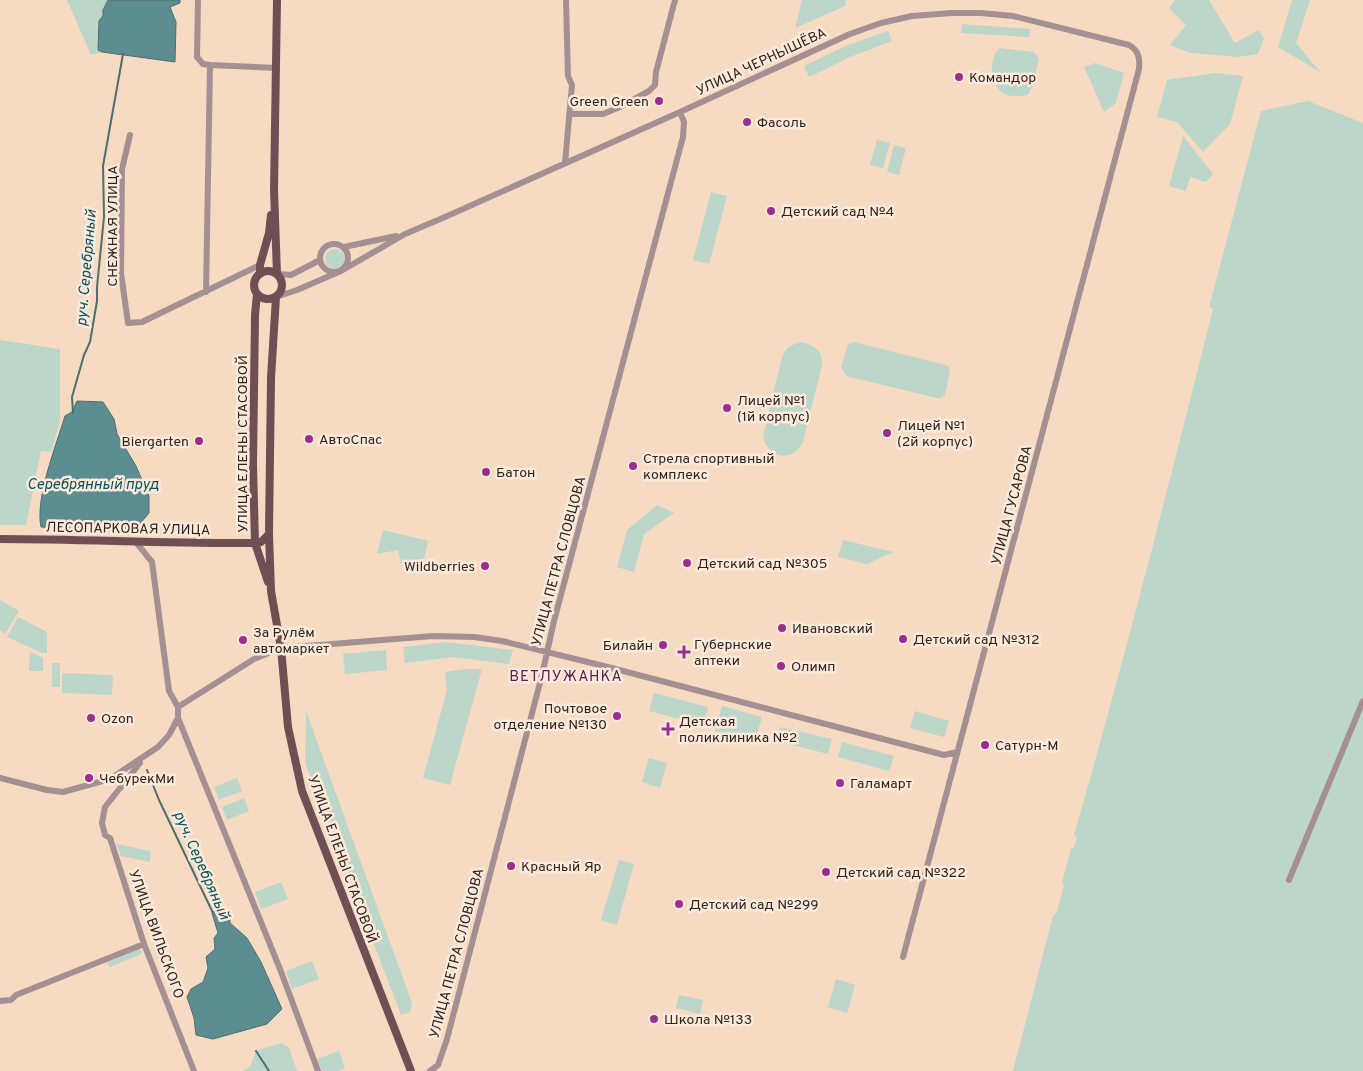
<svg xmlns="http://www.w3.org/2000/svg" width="1363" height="1071" font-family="Overpass,sans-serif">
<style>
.green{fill:#bdd6ca}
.water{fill:#5c8d90;stroke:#4e6e6d}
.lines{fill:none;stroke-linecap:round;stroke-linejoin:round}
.stream{stroke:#4e6e6d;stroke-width:2}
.minor{stroke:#a49093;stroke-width:6}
.major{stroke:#704f54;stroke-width:8}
.poi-dot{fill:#9a2e8f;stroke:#fbe9db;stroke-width:2}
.labels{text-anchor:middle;stroke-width:5;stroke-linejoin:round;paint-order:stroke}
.street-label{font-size:14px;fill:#2e241b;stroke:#fbe9db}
.poi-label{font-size:14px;fill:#2e241b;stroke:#fbe9db;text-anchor:start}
.water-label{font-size:15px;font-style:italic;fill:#085458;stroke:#fbe9db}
.neighbourhood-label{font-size:15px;letter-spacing:1px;fill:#55214f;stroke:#fbe9db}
</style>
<rect width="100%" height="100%" fill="#f6dac2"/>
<path class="green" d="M67,0H108L103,10L98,49L102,52L91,55Z
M802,0H846L845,6L795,28Z
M1175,0H1209L1235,43L1259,30L1264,39L1258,54L1238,57L1190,53L1170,45L1186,25L1169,8Z
M1292,0H1310L1296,43L1320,72L1278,47Z
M962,24L1030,29L1029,37L961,33Z
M888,31L892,41L850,57L809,77L804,66L845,46Z
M1000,48L1033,52L1039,58C1037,66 1034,87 1029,93C1027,96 1023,96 1019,96C1015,96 1010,96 1007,95C990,89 987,59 1000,48Z
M1095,63L1124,73L1116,103L1104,112L1084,67Z
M1215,73L1243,76L1230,124L1203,152L1177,122L1157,117L1167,80Z
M1308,101L1363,123V1071H1013L1053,916L1056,914L1064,886L1062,882L1071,849L1074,847L1077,838L1074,835C1124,661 1169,485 1213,309L1209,307L1261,111Z
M1183,136L1213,174L1206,182L1190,177L1186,191L1169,186Z
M877,140L890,143L883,168L870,165Z
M894,145L906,148L899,175L887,172Z
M711,192L727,196L709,264L693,260Z
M325 259a10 10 0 1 1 20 0a10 10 0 1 1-20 0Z
M0,340L60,349V421L51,452L41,451L26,525H0Z
M800,342C813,344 823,350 822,365L803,442C792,463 769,459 763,437L782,357C786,348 791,345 800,342Z
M854,342L946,365L949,367L950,371L945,395L941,398H937L846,376L841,367L848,344Z
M657,505L674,513L644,534L634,572L617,567L627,530Z
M383,530L428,541L422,568L401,563L398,550L377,554Z
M843,540L893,552L867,564L838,557Z
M0,600L19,611L5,634L0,630Z
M18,617L47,632V653H42L7,637Z
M447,642L513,650L509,664L453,657L405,663L403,647Z
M386,650L387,670L345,674L343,654Z
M30,652L43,658V671H29Z
M52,663H60V687H52Z
M466,669H482L450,785L423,778L447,690L445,672Z
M62,673L113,675L112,695L62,693Z
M654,693L708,707L704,725L649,711Z
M722,706L762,717L755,741L715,731Z
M306,711L412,1003L410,1012L401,1015L305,763Z
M915,711L949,721L944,737L910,728Z
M780,727L832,739L828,754L776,741Z
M842,742L894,756L889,771L838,757Z
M649,758L667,763L660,788L642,782Z
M237,778L242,791L219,800L214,787Z
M244,798L249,811L227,820L222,807Z
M116,844L151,851L150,862L121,856Z
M619,860L634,864L617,925L601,920Z
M281,882L288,899L261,909L255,892Z
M140,949L142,953L139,955L110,967L107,962Z
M312,961L319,979L292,989L286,971Z
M836,979L855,985L847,1013L828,1007Z
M679,995L703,1000L700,1014L676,1008Z
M281,1043L289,1048L297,1071H242L250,1067L256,1051Z
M339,1051L345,1068L338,1071H322L317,1059Z"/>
<path class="water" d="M108,0H180V3L170,7L176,22L175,62L102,52L98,50L99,21L103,16V10Z
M77,401L103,402L114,419L117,434L136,466L149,496V513L139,525L117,531L41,527C35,498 56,446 65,416L72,412Z
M216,909L229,912L230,923L247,938L261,962L282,1009L267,1024L213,1039L196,1035L194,1018L187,997L191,989L203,982L208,968L206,957L215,949L214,938L218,933L212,913Z"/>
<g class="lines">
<path class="stream" d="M73,413L72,397L84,355L90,342L97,301V287L104,217L103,166L123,54
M147,770L159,800L213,913
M256,1051L269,1071"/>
<path class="minor" d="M198,0L197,57L203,64L210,65L277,68
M570,114H603L620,107L649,91L655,85L656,72L675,0
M130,135L122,169L121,273L128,323L142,322L260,265
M565,163L572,85L568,76L566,0
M320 258a14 14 0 1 1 28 0a14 14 0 1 1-28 0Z
M344,247L396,236
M277,274L291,275L320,260
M206,292L210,65
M276,297L297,290L341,271L405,234L445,217L680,112L850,34L881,23L912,16L952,13H981L1013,16L1129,45C1139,51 1140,58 1139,69L903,957
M135,541L152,562L169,691L178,707
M178,718L280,969L318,1071
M140,763L105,807L102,823L105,835L110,838L144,944L194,1071
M0,778L47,790L63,792L110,779L158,747L169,735L178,718V707L254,659L281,648L433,636L474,637L502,641L604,666L944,755L957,752
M1289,880L1363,701
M0,1001L11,1000L16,995L144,944
M430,1071L438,1065L447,1039L542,675L554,621L683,137L684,122L680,112"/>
<path class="major" d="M254 285a14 14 0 1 1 28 0a14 14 0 1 1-28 0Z
M260,274V265L269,233L271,215
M277,274L274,190L277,0
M257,294L255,315L253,465L255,543L268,582
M276,297L271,378L269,534L271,591L281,648L288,727L302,791L411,1071
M0,539C85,539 170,544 255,543L261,542L269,534"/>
</g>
<g class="poi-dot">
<circle cx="959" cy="77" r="5"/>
<circle cx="659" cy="101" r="5"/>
<circle cx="747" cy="122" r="5"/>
<circle cx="771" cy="211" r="5"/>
<circle cx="727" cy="408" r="5"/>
<circle cx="887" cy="433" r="5"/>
<circle cx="309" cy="439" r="5"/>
<circle cx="199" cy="441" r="5"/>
<circle cx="633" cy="466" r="5"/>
<circle cx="486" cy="472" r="5"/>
<circle cx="687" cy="563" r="5"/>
<circle cx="485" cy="566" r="5"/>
<circle cx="782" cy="628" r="5"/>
<circle cx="903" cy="639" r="5"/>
<circle cx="243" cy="640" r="5"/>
<circle cx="663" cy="645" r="5"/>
<path d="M681.5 644.5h5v5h5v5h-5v5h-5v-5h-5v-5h5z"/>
<circle cx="781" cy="666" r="5"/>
<circle cx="617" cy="716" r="5"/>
<circle cx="91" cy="718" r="5"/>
<path d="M665.5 721.5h5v5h5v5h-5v5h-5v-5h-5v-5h5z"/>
<circle cx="985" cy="745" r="5"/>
<circle cx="89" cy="778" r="5"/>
<circle cx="840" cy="783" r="5"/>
<circle cx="511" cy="866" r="5"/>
<circle cx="826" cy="872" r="5"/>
<circle cx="679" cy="904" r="5"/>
<circle cx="654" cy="1019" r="5"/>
</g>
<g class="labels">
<g class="street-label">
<text transform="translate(761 61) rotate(-25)" y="5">УЛИЦА ЧЕРНЫШЁВА</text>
<text transform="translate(112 226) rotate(-90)" y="5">СНЕЖНАЯ УЛИЦА</text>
<text transform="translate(242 444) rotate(-90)" y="5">УЛИЦА ЕЛЕНЫ СТАСОВОЙ</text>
<text transform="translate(1011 505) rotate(-75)" y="5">УЛИЦА ГУСАРОВА</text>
<text transform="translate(128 528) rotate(1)" y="5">ЛЕСОПАРКОВАЯ УЛИЦА</text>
<text transform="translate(558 561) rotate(-75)" y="5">УЛИЦА ПЕТРА СЛОВЦОВА</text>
<text transform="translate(343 859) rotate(70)" y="5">УЛИЦА ЕЛЕНЫ СТАСОВОЙ</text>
<text transform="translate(157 934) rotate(70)" y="5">УЛИЦА ВИЛЬСКОГО</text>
<text transform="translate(456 953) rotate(-75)" y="5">УЛИЦА ПЕТРА СЛОВЦОВА</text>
</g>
<g class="poi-label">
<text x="969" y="82">Командор</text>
<text x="649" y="106" text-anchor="end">Green Green</text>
<text x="757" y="127">Фасоль</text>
<text x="781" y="216">Детский сад №4</text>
<text x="737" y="405">Лицей №1<tspan x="737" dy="16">(1й корпус)</tspan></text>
<text x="897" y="430">Лицей №1<tspan x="897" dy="16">(2й корпус)</tspan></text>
<text x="319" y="444">АвтоСпас</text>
<text x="189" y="446" text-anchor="end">Biergarten</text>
<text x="643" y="463">Стрела спортивный<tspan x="643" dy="16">комплекс</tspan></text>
<text x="496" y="477">Батон</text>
<text x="697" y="568">Детский сад №305</text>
<text x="475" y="571" text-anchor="end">Wildberries</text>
<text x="792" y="633">Ивановский</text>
<text x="253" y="637">За Рулём<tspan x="253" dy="16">автомаркет</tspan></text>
<text x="913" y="644">Детский сад №312</text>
<text x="694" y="649">Губернские<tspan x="694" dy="16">аптеки</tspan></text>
<text x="653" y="650" text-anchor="end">Билайн</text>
<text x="791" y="671">Олимп</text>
<text x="607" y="713" text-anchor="end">Почтовое<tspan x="607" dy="16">отделение №130</tspan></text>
<text x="101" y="723">Ozon</text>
<text x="679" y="726">Детская<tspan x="679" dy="16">поликлиника №2</tspan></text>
<text x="995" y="750">Сатурн-М</text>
<text x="99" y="783">ЧебурекМи</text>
<text x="850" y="788">Галамарт</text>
<text x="521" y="871">Красный Яр</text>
<text x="836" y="877">Детский сад №322</text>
<text x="689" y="909">Детский сад №299</text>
<text x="664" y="1024">Школа №133</text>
</g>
<g class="water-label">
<text transform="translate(86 268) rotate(-85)" y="5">руч. Серебряный</text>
<text x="93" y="489">Серебрянный пруд</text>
<text transform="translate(202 865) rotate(66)" y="5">руч. Серебряный</text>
</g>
<g class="neighbourhood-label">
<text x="566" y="681">ВЕТЛУЖАНКА</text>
</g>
</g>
</svg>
